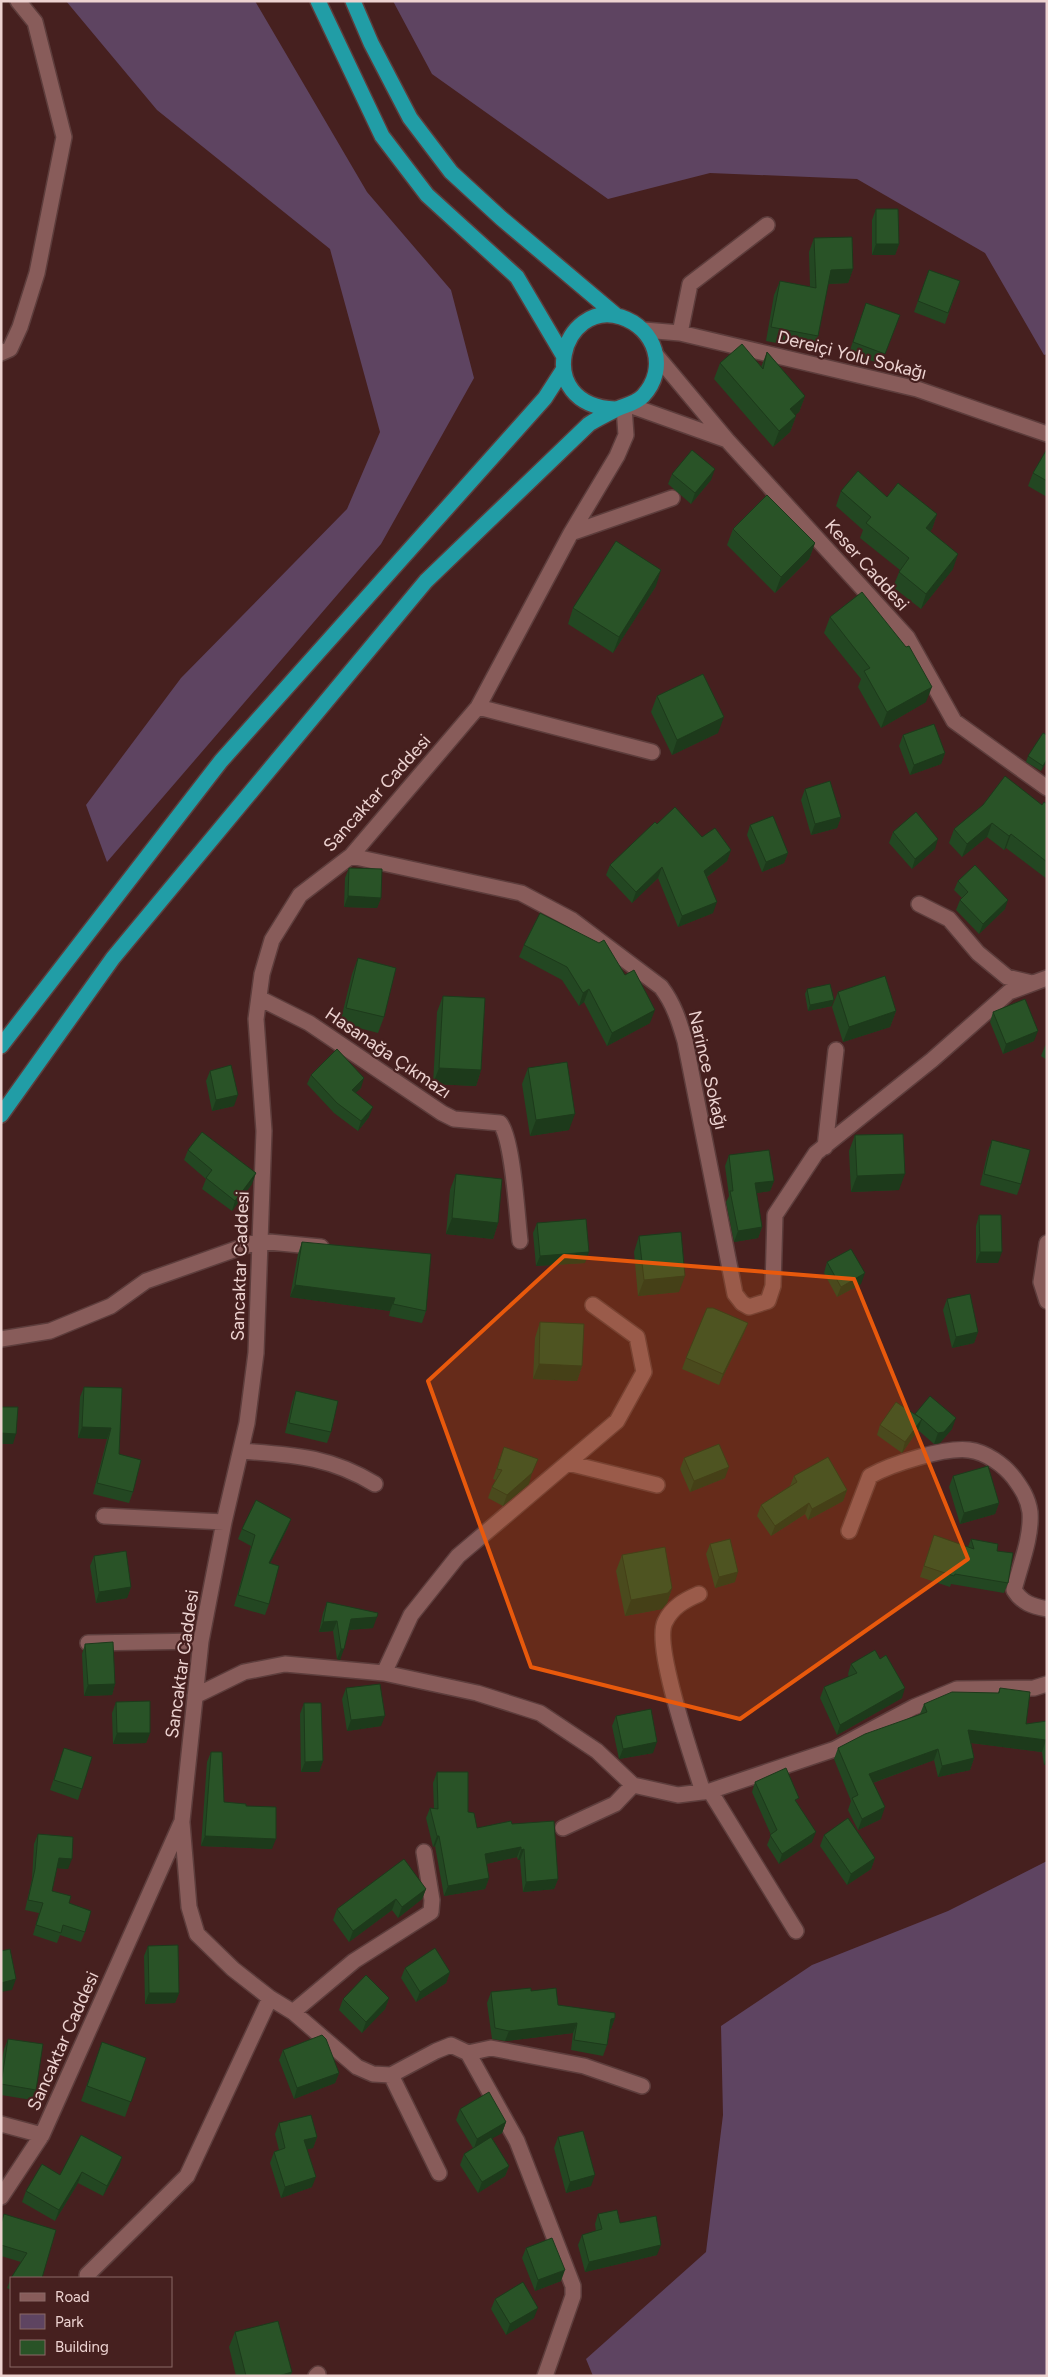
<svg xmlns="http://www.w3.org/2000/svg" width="1048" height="2377" font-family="Figtree,sans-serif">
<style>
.green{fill:#5e4461}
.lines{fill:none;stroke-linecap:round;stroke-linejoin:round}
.minor-casing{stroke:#5d3d3c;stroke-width:18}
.highway-casing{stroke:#5d3d3c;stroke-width:18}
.minor{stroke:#885c5a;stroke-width:15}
.highway{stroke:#219da6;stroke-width:15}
.wall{fill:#234722}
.shaded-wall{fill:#1d3a1b}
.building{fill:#295327;stroke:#1d3a1b}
.marked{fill:#e8590c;fill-opacity:0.2;stroke:#e8590c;stroke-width:4;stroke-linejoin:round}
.labels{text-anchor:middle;stroke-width:4.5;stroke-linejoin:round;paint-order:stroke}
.street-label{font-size:18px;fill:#edd3d1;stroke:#46201f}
</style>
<rect width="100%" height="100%" fill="#46201f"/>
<path class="green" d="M66,1H255L367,192L451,290L474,378L381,544L107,862L86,805L181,678L347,509L380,432L330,249L157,110Z
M393,1H1047V354L1044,355L985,253L857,179L710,173L608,199L432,74Z
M1047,1861V2376H593L586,2359L706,2252L723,2115L721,2026L812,1965L948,1911Z"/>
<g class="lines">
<defs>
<path id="minor" d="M644,330L680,333L917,389L1047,434
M680,333L690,284L767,225
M1,353L10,349L20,327L37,273L64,137L35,22L18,1
M656,355L727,440L907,637L954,721L1047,788
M629,405L727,440
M571,533L672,498
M478,707L652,752
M351,856L521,893L572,920L661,987C674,1004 679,1021 685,1041L735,1294L742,1303L749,1307L768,1301L773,1286L775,1215L816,1153L932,1060L1009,992L1047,978
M919,904L949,919L978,953L1007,977L1032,983
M259,998L309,1023L442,1113L454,1119L500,1123C513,1139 517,1216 520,1241
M825,1147L836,1050
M1047,1243L1041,1282L1047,1301
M1,1339L50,1331L111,1306L146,1281L259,1241L321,1247
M241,1451C293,1455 329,1456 375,1484
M568,1463L657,1485
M104,1516L224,1522
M849,1531L870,1476C891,1464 945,1447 969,1450C986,1452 1004,1465 1014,1478C1022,1489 1028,1498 1030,1512C1032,1537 1020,1566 1014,1590C1022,1603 1032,1606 1047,1609
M699,1594C685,1600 672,1607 665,1622C653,1646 694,1763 703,1792
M88,1643L201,1641
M384,1673L411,1615L458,1556L617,1421L644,1372L637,1337L593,1305
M195,1696L244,1672L285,1664L384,1673L477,1693L540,1713L597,1751L633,1785L678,1795L710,1791L835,1749L914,1707L957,1689L1034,1688L1047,1684
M710,1791L796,1931
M182,1823L189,1907L197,1934L233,1969L270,1998L293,2012L357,2067L373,2074L391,2075L436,2051L451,2045L468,2053L491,2048L584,2066L642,2086
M563,1828L615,1804L633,1785
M293,2012L354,1961L431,1912L432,1900L424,1852
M468,2053L517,2141L573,2286V2296L545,2376
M391,2075L439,2173
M1,2124L42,2135
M1,2197L42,2135L182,1821L201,1641L224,1522L247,1423L256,1353L264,1131L256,1019L262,974L272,940L300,895L351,856L478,707L571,533L617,456L626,435L624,407
M87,2275L187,2176L270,1998
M316,2376L318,2374"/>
<path id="highway" d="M318,1L382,136L427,195L517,277L563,355
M353,1L371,43L410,118L451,172L501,218L617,316
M1,1046L221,761L545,398L563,370
M1,1115L113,958L426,581L589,424C597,419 605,415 613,411C623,405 634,405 643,396C669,368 655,328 621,317C562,298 531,405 615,409"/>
</defs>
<use href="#minor" class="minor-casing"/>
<use href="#highway" class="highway-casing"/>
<use href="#minor" class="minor"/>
<use href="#highway" class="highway"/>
</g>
<path class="wall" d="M876,209L899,244L895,255H872V220Z
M814,238L853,269L848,283L828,284L818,336L813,350L766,341L774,295L780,281L810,287L809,252Z
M929,270L960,281L945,324L914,312Z
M866,303L900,315L881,364L849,353Z
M767,352L805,396L799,412L795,415L796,416L790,432L773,447L714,379L720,363L761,367Z
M1047,449V497L1028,486L1033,473Z
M672,474L711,480L691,504L668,484Z
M841,491L887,497L937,514L932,529L930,531L953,569L921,609L893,587L900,570L860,538L863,530L836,506Z
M733,529L815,543L809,559L775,593L727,545Z
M656,586L613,653L568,624L573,608Z
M830,617L926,702L881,728L858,687L861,679L824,633Z
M657,696L718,733L672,755L651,712Z
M903,735L945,753L941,764L910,775L899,746Z
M1028,756L1047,761L1041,771L1026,762Z
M805,789L841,817L837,828L811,835L801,800Z
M1047,804V879L1006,848L1004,850L987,837L962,857L949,843L954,829Z
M657,824L702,837L731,850L727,861L707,877L713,913L678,927L658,878L632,903L606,875L610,865Z
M750,825L788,853L784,863L762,872L747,835Z
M893,832L935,849L912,869L889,843Z
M349,868L381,898L377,908L344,907L345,878Z
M958,881L1005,909L979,934L956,910L960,900L962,898L954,890Z
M524,945L625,975L650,1023L607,1046L584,1002L579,1006L562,980L519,957Z
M358,958L384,1017L378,1033L340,1023L352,974Z
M807,989L832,1006L808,1011L805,994Z
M838,992L896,1011L890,1027L843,1042L832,1007Z
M443,996L481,1070L476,1086L433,1084L437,1012Z
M993,1012L1034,1041L1003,1054L990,1022Z
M1047,1044V1060L1041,1056L1045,1046Z
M528,1068L569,1130L530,1136L522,1084Z
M210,1071L234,1106L212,1111L206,1081Z
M311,1075L361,1088L355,1093L369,1117L358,1131L334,1113L307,1084Z
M855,1135L899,1190L851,1192L849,1151Z
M992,1140L1021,1184L1017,1195L980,1185L988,1151Z
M188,1150L252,1184L232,1211L202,1189L206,1179L184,1160Z
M729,1155L774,1181L770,1191L756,1193L762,1227L758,1238L734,1242L726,1202L729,1196L725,1166Z
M456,1174L498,1223L493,1239L446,1234L450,1190Z
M979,1215L998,1263H976V1226Z
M537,1223L585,1263L536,1266L533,1233Z
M639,1236L679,1292L638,1296L634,1252Z
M302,1242L426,1311L422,1323L389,1316L390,1311L290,1297L298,1254Z
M827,1262L861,1284L837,1297L824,1273Z
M947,1299L978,1332L974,1343L952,1348L943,1310Z
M540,1322L582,1366L577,1381L533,1379L535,1338Z
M748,1323L744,1333L719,1385L682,1369L686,1358Z
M84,1387L122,1388L119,1454L133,1492L129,1503L93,1494L107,1439L78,1438L80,1397Z
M296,1391L331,1432L327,1443L285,1433L292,1402Z
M915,1414L952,1429L940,1443L934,1444L918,1430L902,1453L877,1435L880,1425Z
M504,1447L529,1484L503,1506L488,1498L492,1487L496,1480L493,1479Z
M684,1458L725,1478L690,1492L680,1469Z
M794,1476L847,1490L843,1501L808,1520L805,1514L771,1536L757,1516L761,1505L790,1486Z
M953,1476L999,1503L995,1514L960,1524L949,1487Z
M291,1519L287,1529L270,1563L269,1604L265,1615L234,1606L251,1546L238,1539L242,1529Z
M934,1535L968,1547L971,1539L997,1551L1008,1583L1004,1593L951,1584L950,1587L920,1577Z
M710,1544L735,1582L715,1588L706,1554Z
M622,1555L672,1588L667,1603L662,1609L625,1616L616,1571Z
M94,1556L131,1587L127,1598L96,1603L90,1566Z
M327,1602L373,1628L349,1630L340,1660L337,1659L333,1631L319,1632L323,1613Z
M85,1644L115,1684L112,1695L84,1696L82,1654Z
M851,1664L902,1698L837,1735L820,1698L824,1687L849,1677L848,1674Z
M346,1688L381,1726L347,1731L342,1699Z
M1000,1688L1026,1724L1047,1721V1764L1044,1765L1042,1752L971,1743L974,1758L970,1770L938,1777L934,1760L873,1783L881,1819L858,1830L848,1810L851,1801L834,1759L838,1748L920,1714L924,1704L998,1693Z
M116,1702L150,1733L146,1743L113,1744L112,1713Z
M304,1703L323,1761L319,1772H301L300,1714Z
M616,1716L653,1753L619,1759L612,1726Z
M64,1748L92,1757L78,1800L50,1790Z
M211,1752L224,1802L246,1806L272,1849L201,1846L207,1762Z
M437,1772L468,1812L477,1828L512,1824L558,1879L554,1889L523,1892L520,1860H518L517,1857L486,1864L489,1878L485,1889L444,1896L435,1846L433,1847L426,1818L430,1808L434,1809L433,1783Z
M755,1782L797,1803L812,1842L779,1864L767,1845L771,1835L752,1792Z
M38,1834L68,1869L57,1868L52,1891L69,1903L85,1932L81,1942L60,1935L57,1943L33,1935L39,1913L25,1910L32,1879L34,1844Z
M824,1835L875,1858L871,1869L847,1885L820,1846Z
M426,1889L422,1899L398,1918L392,1910L349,1942L333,1920L337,1909Z
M148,1946L179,1993L175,2003L145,2004L144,1956Z
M405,1968L450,1972L446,1983L416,2002L401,1978Z
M531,1991L558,2005L615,2018L611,2029H610L607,2045L603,2056L571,2050L573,2033L505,2041L492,2039L487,2003L491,1992Z
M389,1998L385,2009L362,2033L339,2010L343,1999Z
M8,2039L36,2090L32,2100L1,2095V2066L4,2049Z
M102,2042L146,2058L125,2117L81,2101Z
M283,2050L339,2073L335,2083L294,2099L279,2060Z
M460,2109L506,2122L502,2133L492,2138L509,2166L505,2176L478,2193L460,2165L464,2154L473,2148L456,2120Z
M279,2123L317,2137L313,2148L307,2149L312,2187L281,2198L270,2163L274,2152L279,2150L275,2134Z
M558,2137L591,2186L566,2193L554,2148Z
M122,2157L119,2167L103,2196L78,2183L55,2221L22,2202L26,2191L60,2175Z
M4,2214L42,2278H11V2290L7,2288L11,2278L21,2262L1,2256V2223Z
M598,2214L620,2223L657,2255L585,2272L578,2245L582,2235L596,2231L595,2224Z
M526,2248L561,2281L535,2291L522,2258Z
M495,2299L534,2318L506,2335L491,2309Z
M235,2332L292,2372L290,2376H236L229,2347Z"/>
<path class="shaded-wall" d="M876,244H899L895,255H872Z
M853,269L848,283L826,284L831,270Z
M805,396L799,412L784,425L790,409Z
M796,416L790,432L773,447L779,431Z
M715,469L711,480L691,504L695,493Z
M937,514L932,529L921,543L926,528Z
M815,543L809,559L775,593L781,577Z
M958,554L953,569L921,609L926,594Z
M661,570L656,586L613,653L619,637Z
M932,687L926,702L881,728L887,712Z
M724,717L718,733L672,755L677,740Z
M945,753L941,764L910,775L914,765Z
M1047,759V761L1041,771L1043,766Z
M841,817L837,828L811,835L815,824Z
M992,823L987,837L962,857L967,844Z
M1011,834L1006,848L1004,850L1009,836Z
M938,839L935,849L912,869L915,859Z
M731,850L727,861L700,882L704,871Z
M788,853L784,863L762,872L766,862Z
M662,867L658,878L632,903L636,892Z
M348,896L381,898L377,908L344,907Z
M1008,900L1005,909L979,934L983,924Z
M717,902L713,913L678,927L682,916Z
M589,989L584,1002L579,1006L583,993Z
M834,1000L832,1006L808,1011L810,1005Z
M655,1010L650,1023L607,1046L612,1033Z
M896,1011L890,1027L843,1042L849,1027Z
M1038,1031L1034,1041L1003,1054L1006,1044Z
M439,1068L481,1070L476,1086L433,1084Z
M364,1078L361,1088L348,1100L352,1090Z
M238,1095L234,1106L212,1111L216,1100Z
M373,1107L369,1117L358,1131L361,1121Z
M575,1114L569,1130L530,1136L536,1120Z
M256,1173L252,1184L232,1211L235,1201Z
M905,1174L899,1190L851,1192L857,1176Z
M774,1181L770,1191L751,1194L755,1183Z
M452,1218L498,1223L493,1239L446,1234Z
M762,1227L758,1238L734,1242L738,1231Z
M589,1252L585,1263L536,1266L540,1256Z
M980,1252H1002L998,1263H976Z
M865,1273L861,1284L837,1297L841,1287Z
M685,1276L679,1292L638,1296L644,1280Z
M295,1285L395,1298L390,1311L290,1297Z
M748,1323L744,1333L719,1385L723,1374Z
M978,1332L974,1343L952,1348L956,1337Z
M539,1364L582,1366L577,1381L533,1379Z
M956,1418L952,1429L940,1443L934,1444L938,1433Z
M922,1419L918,1430L902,1453L905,1442Z
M82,1427L111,1428L107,1439L78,1438Z
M1,1433L16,1434L13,1444H1Z
M729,1467L725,1478L690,1492L694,1481Z
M532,1473L529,1484L503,1506L507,1495Z
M847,1490L843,1501L808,1520L812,1509Z
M809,1503L805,1514L771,1536L775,1526Z
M999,1503L995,1514L960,1524L964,1513Z
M291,1519L287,1529L265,1574L269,1563Z
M738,1572L735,1582L715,1588L719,1577Z
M131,1587L127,1598L96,1603L99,1592Z
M672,1588L667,1603L662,1609L625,1616L631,1600Z
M377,1617L373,1628L347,1630L351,1619Z
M337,1621L333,1631L319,1632L323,1622Z
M341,1649H344L340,1660L337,1659Z
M115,1684L112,1695L84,1696L88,1685Z
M905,1688L902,1698L837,1735L840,1725Z
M385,1716L381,1726L347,1731L351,1720Z
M968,1730L1046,1740L1042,1752L964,1742Z
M117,1733H150L146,1743L113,1744Z
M657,1742L653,1753L619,1759L623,1749Z
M938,1749L934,1760L864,1786L869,1774Z
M1047,1756V1764L1044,1765Z
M974,1758L970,1770L938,1777L942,1766Z
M323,1761L319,1772H301L305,1762Z
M885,1807L881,1819L858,1830L862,1819Z
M816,1832L812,1842L779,1864L782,1854Z
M205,1836L276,1839L272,1849L201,1846Z
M437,1836H439L435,1846L433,1847Z
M521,1847L517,1857L481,1865L485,1854Z
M524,1849L520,1860H518L521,1850Z
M59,1858L72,1859L68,1869L56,1868Z
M875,1858L871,1869L847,1885L851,1874Z
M489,1878L485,1889L444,1896L448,1886Z
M558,1879L554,1889L523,1892L526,1882Z
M426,1889L422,1899L398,1918L402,1907Z
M396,1899L392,1910L349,1942L353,1931Z
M450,1972L446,1983L416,2002L420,1992Z
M16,1979L12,1990L1,1992V1983Z
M149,1993H179L175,2003L145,2004Z
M389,1998L385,2009L362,2033L366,2022Z
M615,2018L611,2029H607L611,2019Z
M577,2023L573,2033L505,2041L509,2031Z
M339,2073L335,2083L294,2099L297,2088Z
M506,2122L502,2133L474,2149L477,2139Z
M317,2137L313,2148L300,2151L304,2140Z
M122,2157L119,2167L103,2196L107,2186Z
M509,2166L505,2176L478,2193L482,2182Z
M82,2172L78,2183L55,2221L59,2210Z
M595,2175L591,2186L566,2193L570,2182Z
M316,2177L312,2187L281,2198L285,2187Z
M661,2245L657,2255L585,2272L589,2262Z
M565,2270L561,2281L535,2291L538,2280Z
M538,2308L534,2318L506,2335L510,2324Z
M292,2372L290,2376H278Z"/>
<path class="building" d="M876,209H898L899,244H876Z
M852,237L853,269L831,270L818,336L771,327L780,281L816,288L814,238Z
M929,270L960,281L948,313L918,301Z
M866,303L900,315L885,354L853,342Z
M742,344L763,369L767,352L805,396L790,409L796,416L779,431L720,363Z
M1047,449V481L1033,473Z
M692,450L715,469L695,493L672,474Z
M858,471L887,497L898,483L937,514L926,528L958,554L926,594L899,572L909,558L866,523L871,517L841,491Z
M767,495L815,543L781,577L733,529Z
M616,541L661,570L619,637L573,608Z
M862,592L906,647L909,646L932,687L887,712L864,671L870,668L830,617Z
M703,674L724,717L677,740L657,696Z
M934,724L945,753L914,765L903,735Z
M1043,733L1047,735V759L1043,766L1028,756Z
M1005,776L1042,805L1044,802L1047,804V862L1011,834L1009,836L992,823L967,844L954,829L983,805Z
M830,781L841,817L815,824L805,789Z
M675,807L702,837L715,828L731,850L704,871L717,902L682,916L662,867L636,892L610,865L655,822L657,824Z
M916,812L938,839L915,859L893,832Z
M773,816L788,853L766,862L750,825Z
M975,865L1008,900L983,924L960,900L968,892L958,881Z
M349,868L382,869L381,898L348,896Z
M540,913L599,943L604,940L625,975L634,970L655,1010L612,1033L589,989L583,993L567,967L524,945Z
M358,958L396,968L384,1017L346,1008Z
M885,976L896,1011L849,1027L838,992Z
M830,984L834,1000L810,1005L807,989Z
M443,996L485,998L481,1070L439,1068Z
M1025,999L1038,1031L1006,1044L993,1012Z
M337,1049L364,1078L352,1090L373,1107L361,1121L337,1103L311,1075Z
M567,1062L575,1114L536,1120L528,1068Z
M231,1065L238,1095L216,1100L210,1071Z
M202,1132L256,1173L235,1201L206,1178L212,1170L188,1150Z
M903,1134L905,1174L857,1176L855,1135Z
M992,1140L1030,1150L1021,1184L984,1174Z
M769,1150L774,1181L755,1183L762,1227L738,1231L730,1191H733L729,1155Z
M456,1174L502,1179L498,1223L452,1218Z
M979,1215H1001L1002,1252H980Z
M586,1219L589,1252L540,1256L537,1223Z
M681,1232L685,1276L644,1280L639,1236Z
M302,1242L431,1254L426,1311L393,1304L395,1298L295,1285Z
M851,1249L865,1273L841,1287L827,1262Z
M970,1294L978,1332L956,1337L947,1299Z
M707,1308H713L748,1323L723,1374L686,1358Z
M540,1322L584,1324L582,1366L539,1364Z
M84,1387L122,1388L119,1454L141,1460L133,1492L97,1483L111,1428L82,1427Z
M296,1391L338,1401L331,1432L289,1423Z
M930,1396L956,1418L944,1432L938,1433L922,1419L905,1442L880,1425L896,1402L922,1419L915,1414Z
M1,1407H18L16,1434L1,1433Z
M719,1444L729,1467L694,1481L684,1458Z
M504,1447L538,1459L532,1473L507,1495L492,1487L502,1470L497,1469Z
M828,1457L847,1490L812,1509L809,1503L775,1526L761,1505L797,1482L794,1476Z
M988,1466L999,1503L964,1513L953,1476Z
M256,1500L291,1519L269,1563L279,1566L269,1604L238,1595L255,1535L242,1529Z
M934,1535L974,1549L971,1539L998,1544L997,1551L1013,1553L1008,1583L955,1574L954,1576L924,1566Z
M730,1539L738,1572L719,1577L710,1544Z
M665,1547L672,1588L668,1593L631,1600L622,1555Z
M126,1551L131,1587L99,1592L94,1556Z
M327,1602L378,1613L377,1617L351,1619L344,1649H341L337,1621L323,1622Z
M113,1642L115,1684L88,1685L85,1644Z
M875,1650L880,1659L886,1655L905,1688L840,1725L824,1687L857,1673L851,1664Z
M380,1684L385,1716L351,1720L346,1688Z
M1000,1688L1030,1692L1026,1724L1047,1721V1746L1046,1740L968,1730L974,1758L942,1766L938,1749L869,1774L885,1807L862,1819L852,1798L858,1795L838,1748L865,1734L927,1712L924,1704L952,1692L999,1693Z
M150,1701V1733H117L116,1702Z
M304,1703H321L323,1761L305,1762Z
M651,1709L657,1742L623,1749L616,1716Z
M64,1748L92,1757L82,1789L54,1780Z
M211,1752H222L224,1802L246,1804V1806L276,1807V1839L205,1836Z
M786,1768L799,1798L795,1800L816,1832L782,1854L770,1835L777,1830L755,1782Z
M437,1772H468V1812L474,1813L477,1828L511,1821L512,1824L554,1821L558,1879L526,1882L524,1849L521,1850V1847L485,1854L489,1878L448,1886L439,1836H437L430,1808L438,1809Z
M848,1818L875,1858L851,1874L824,1835Z
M38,1834L73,1837L72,1859L59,1858L52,1891L71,1896L69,1903L91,1911L85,1932L63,1925L61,1933L36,1925L43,1903L28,1900L35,1869Z
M404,1859L426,1889L402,1907L396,1899L353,1931L337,1909Z
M178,1945L179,1993H149L148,1946Z
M435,1948L450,1972L420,1992L405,1968Z
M10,1949L16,1979L1,1983V1951Z
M366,1975L389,1998L366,2022L343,1999Z
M531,1988V1991L556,1988L558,2005L615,2013V2018L611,2019L607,2045L574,2040L577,2023L509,2031L495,2028L491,1992Z
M322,2035L326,2039L339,2073L297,2088L283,2050Z
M8,2039L43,2044L36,2090L1,2084Z
M102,2042L146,2058L131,2102L87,2086Z
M489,2092L506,2122L477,2139L460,2109Z
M311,2115L317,2137L304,2140L316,2177L285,2187L274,2152L285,2148L279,2123Z
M583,2131L595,2175L570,2182L558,2137Z
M81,2135L122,2157L107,2186L82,2172L59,2210L26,2191L42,2164L60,2175Z
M491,2137L509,2166L482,2182L464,2154Z
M617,2210L620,2223L656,2216L661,2245L589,2262L582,2235L602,2229L598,2214Z
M4,2214L56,2230L42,2278H11L27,2253L1,2245V2224Z
M552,2238L565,2270L538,2280L526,2248Z
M523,2282L538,2308L510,2324L495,2299Z
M278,2321L292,2372L278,2376H246L235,2332Z"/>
<path class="marked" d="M564,1256L854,1279L968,1559L740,1719L531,1667L428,1381Z"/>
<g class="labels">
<g class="street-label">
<text transform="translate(852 355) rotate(14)" y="6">Dereiçi Yolu Sokağı</text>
<text transform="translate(867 565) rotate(48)" y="6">Keser Caddesi</text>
<text transform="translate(377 793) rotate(-48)" y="6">Sancaktar Caddesi</text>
<text transform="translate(388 1053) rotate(34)" y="6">Hasanağa Çıkmazı</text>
<text transform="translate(708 1070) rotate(77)" y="6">Narince Sokağı</text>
<text transform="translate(240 1266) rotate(-88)" y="6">Sancaktar Caddesi</text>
<text transform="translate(182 1664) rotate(-82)" y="6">Sancaktar Caddesi</text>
<text transform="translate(63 2041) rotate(-66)" y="6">Sancaktar Caddesi</text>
</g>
</g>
<rect width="1048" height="2377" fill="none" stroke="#edd3d1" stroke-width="5"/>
<rect x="10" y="2277" width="162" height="90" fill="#46201f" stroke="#896866"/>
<rect x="20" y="2293" width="25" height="8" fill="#885c5a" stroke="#896866"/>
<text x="55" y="2302" font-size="15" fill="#edd3d1">Road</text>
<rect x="20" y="2314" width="25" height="15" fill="#5e4461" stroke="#896866"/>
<text x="55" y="2327" font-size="15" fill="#edd3d1">Park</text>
<rect x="20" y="2340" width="25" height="15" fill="#295327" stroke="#896866"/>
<text x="55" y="2352" font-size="15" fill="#edd3d1">Building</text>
</svg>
